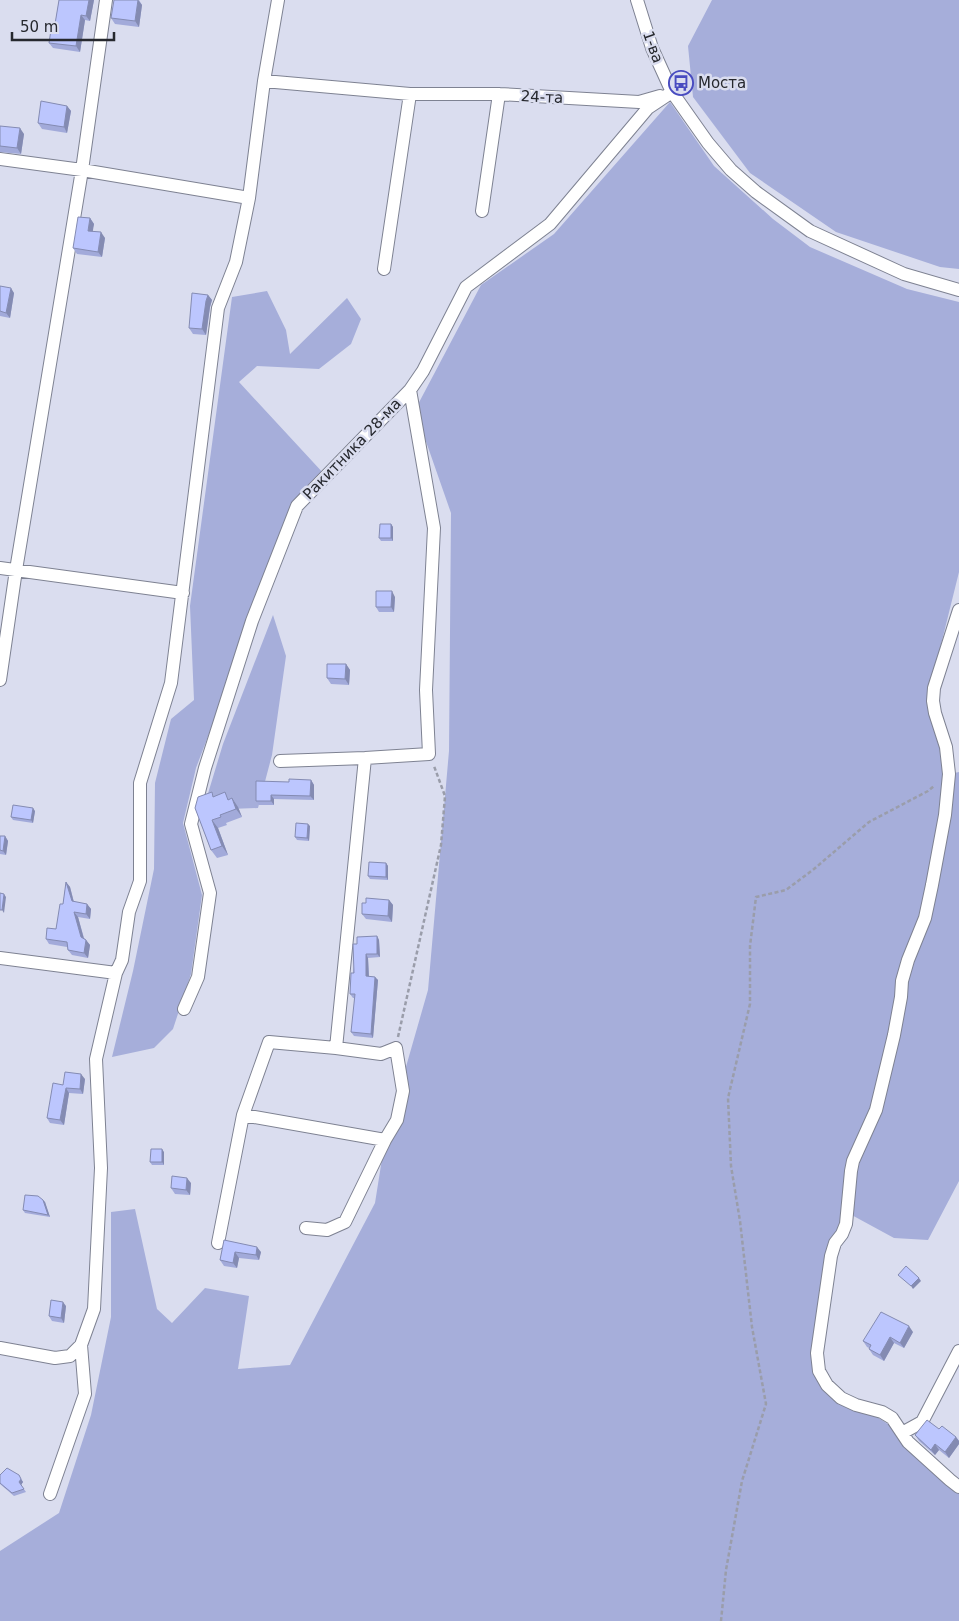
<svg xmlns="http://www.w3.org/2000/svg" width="959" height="1621" font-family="'DejaVu Sans',sans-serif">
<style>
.green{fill:#a6aeda}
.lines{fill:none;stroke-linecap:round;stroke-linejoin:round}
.street-casing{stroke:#7e8292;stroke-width:14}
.path{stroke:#9a9daa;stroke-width:2.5;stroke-dasharray:4 2.5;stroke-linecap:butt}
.street{stroke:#fff;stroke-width:12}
.wall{fill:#a2aada}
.shaded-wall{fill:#848bb2}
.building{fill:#bcc6fe;stroke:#848bb2}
.labels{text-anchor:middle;stroke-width:5;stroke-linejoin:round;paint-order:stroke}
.street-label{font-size:15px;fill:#26282e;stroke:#daddef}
.poi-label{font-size:15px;fill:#26282e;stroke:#daddef;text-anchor:start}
</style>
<rect width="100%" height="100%" fill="#daddef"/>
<path class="green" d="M712,0H959V269L940,267L836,232L750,173L693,97L688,46Z
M670,102L714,166L773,219L810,247L907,289L959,302V572L927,701L950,774L959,772V1181L928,1240L894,1238L848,1213L831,1256L819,1371L827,1385L902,1433L959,1486V1621H0V1551L59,1513L91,1415L111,1317V1212L135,1209L157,1309L172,1323L205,1288L249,1296L238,1369L290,1365L375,1203L385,1140L428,990L449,751L451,513L415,410L481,285L554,234Z
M267,291L286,330L290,354L347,298L361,319L351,344L319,369L257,366L239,382L325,475L296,504L196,768L183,823L202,895L191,974L173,1029L154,1048L112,1057L133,971L154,869L155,783L171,719L194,700L190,606L232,297Z
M273,615L286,656L272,755L258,808L203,810L223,744Z"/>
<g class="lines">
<defs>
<path id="street" d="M637,0L652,48L672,92L708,143L731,170L756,192L810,231L904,274L959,290
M264,81L410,94H499L639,102L660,96
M0,159L82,170L249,198
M482,211L499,94
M384,269L410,94
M0,568L183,593
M959,610L934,688L933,701L935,713L946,747L949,774L945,815L932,885L925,918L908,960L902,981L901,997L894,1035L876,1110L853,1161L851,1171L846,1224L842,1234L835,1243L831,1256L817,1353L819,1371L827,1385L841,1398L856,1405L882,1412L892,1418L908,1442L950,1480L959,1487
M0,680L16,570L82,170L106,0
M280,761L365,758L429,754L426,690L434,528L410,390
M0,958L116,973
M184,1009L198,977L210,893L191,824L205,768L252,621L297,506L410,390L423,371L466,287L550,224L648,108L672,92
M243,1115L385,1140L397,1120L403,1091L396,1048L381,1054L336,1048
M306,1228L327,1230L345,1222L385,1140
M218,1243L243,1115L269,1042L336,1048L365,758
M0,1348L55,1358L70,1356L81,1345
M902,1433L922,1422L959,1351
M50,1494L85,1394L81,1345L94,1309L101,1168L96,1059L116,973L122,960L129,912L140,881V783L171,683L218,308L236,262L249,198L264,81L278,0"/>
</defs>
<use href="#street" class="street-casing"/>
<path class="path" d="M398,1037L441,845L445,796L434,766
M721,1621L726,1570L742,1481L766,1404L752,1327L740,1221L731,1166L728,1098L750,1004V946L756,897L786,890L814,869L869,822L928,791L934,786"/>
<use href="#street" class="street"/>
</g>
<path class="wall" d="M59,0H94L90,21L85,20L80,52L53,48L49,43L55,24Z
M139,0L142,5L139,27L115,24L111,18Z
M67,106L71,111L67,133L42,129L38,123Z
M0,126L24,134L21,154L0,152Z
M90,218L94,224L92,231L105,238L102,257L77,254L73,248Z
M0,286L14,293L10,318L0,316Z
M208,295L212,300L210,307L206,335L193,334L189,328Z
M391,524L393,527V541H381L379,538Z
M395,597L394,612H379L376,607Z
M346,664L350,670L349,685L331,684L327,678Z
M311,780L314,785V800L274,799V805H259L256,801L289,782Z
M214,796L230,799L238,807L242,817L226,823L227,825L218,828L228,855L217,858L211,850L195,808Z
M35,811L33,823L13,820L11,817Z
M310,826L309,841L297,840L295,837Z
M0,836H5L8,841L6,855L0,854Z
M386,863L388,866V880L370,879L368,876Z
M66,882L70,887L74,902L87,904L91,909L90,919L78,917L84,938L86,940L90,945L88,958L72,955L68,950L67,947L49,944L46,939L56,929L63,904Z
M389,900L393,905L392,922L366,919L362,914L366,903Z
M377,936L379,940L380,957L368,958L369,976L375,977L378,980L373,1038L354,1036L351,1032L355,998H353L350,994L357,944Z
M85,1079L83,1094L69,1093L64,1125L50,1123L47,1118L63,1085Z
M164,1152V1165H152L150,1162Z
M191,1183L190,1195L175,1194L171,1188Z
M43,1200L45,1202L50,1217L25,1213L23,1210Z
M224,1240L261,1252L259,1260L239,1258L237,1268L224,1266L220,1260Z
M66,1306L64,1323L52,1321L49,1316Z
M913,1332L904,1348L894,1343L884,1361L873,1355L869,1349V1348L867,1347L863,1341Z
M939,1429L956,1437L959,1441V1444L949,1458L939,1450L935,1455L919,1441L915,1435Z
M0,1475H19L23,1482L21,1485L26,1492L14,1496L0,1484Z"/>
<path class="shaded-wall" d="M89,0H94L90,21L86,16Z
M138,0L142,5L139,27L135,21Z
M81,15L85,20L80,52L76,46Z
M67,106L71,111L67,133L64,127Z
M20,128L24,134L21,154L17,148Z
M90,218L94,224L92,236L88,231Z
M101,232L105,238L102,257L98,252Z
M11,288L14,293L10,318L6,313Z
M208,295L212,300L210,307L206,335L202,329L206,301Z
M391,524L393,527V541L391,538Z
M392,591L395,597L394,612L391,607Z
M346,664L350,670L349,685L345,679Z
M311,780L314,785V800L310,796Z
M271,795L274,799V805L271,801Z
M232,798L238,807L242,817L236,809Z
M33,808L35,811L33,823L31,820Z
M212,820L218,828L228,855L222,846Z
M308,824L310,826L309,841L307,838Z
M5,836L8,841L6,855L3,851Z
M386,863L388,866V880L386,877Z
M66,882L70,887L75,907L72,901Z
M4,894L6,897L4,913L2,910Z
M389,900L393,905L392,922L388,916Z
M87,904L91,909L90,919L86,914Z
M74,912L78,917L85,943L81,937Z
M377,936L379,940L380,957L377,954Z
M86,940L90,945L88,958L84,953Z
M366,954L368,958L369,980L366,976Z
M375,977L378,980L373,1038L371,1034Z
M81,1074L85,1079L83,1094L80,1089Z
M66,1088L69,1093L64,1125L60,1120Z
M162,1149L164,1152V1165L162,1162Z
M187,1178L191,1183L190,1195L186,1190Z
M43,1200L45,1202L50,1217L48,1215Z
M257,1247L261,1252L259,1260L256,1255Z
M235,1252L239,1258L237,1268L233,1263Z
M919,1278L921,1281L913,1289L911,1286Z
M63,1302L66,1306L64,1323L61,1318Z
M909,1326L913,1332L904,1348L900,1343Z
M890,1337L894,1343L884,1361L880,1355Z
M956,1437L959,1441V1444L949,1458L945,1452Z
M935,1444L939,1450L935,1455L931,1450Z
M21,1479L23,1482L21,1485L19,1482Z"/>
<path class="building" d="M59,0H89L86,16L81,15L76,46L49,43L52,23L55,24Z
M114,0H138L135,21L111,18Z
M41,101L67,106L64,127L38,123Z
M0,126L20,128L17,148L0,146Z
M78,217L90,218L88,231L101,232L98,252L73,248Z
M0,286L11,288L6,313L0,311Z
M192,293L208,295L206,301L202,329L189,328Z
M380,524H391V538H379Z
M376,591H392L391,607H376Z
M327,664H346L345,679L327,678Z
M289,779L311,780L310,796L271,795V801H256V781L289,782Z
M212,792L213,797L225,792L228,800L232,798L236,809L220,815L221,817L212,820L222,846L211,850L195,808L198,797Z
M13,805L33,808L31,820L11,817Z
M296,823L308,824L307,838L295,837Z
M0,836H5L3,851L0,850Z
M369,862L386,863V877L368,876Z
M66,882L72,901L87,904L86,914L74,912L81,937L86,940L84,953L68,950L67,942L46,939L47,928L56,929L60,904H63Z
M0,893L4,894L2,910H0Z
M366,898L389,900L388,916L362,914V903H366Z
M377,936V954H366V976L375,977L371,1034L351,1032L355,994H350L351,973H354L353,944H357V937Z
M65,1072L81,1074L80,1089L66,1088L60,1120L47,1118L53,1083L63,1085Z
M151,1149H162V1162H150Z
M172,1176L187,1178L186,1190L171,1188Z
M25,1195L38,1196L43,1200L48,1215L23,1210Z
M224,1240L257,1247L256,1255L235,1252L233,1263L220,1260Z
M906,1266L919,1278L911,1286L898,1275Z
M51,1300L63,1302L61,1318L49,1316Z
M881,1312L909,1326L900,1343L890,1337L880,1355L869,1349L871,1345L863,1341Z
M927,1420L939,1429L942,1426L956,1437L945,1452L935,1444L931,1450L915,1435Z
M7,1468L19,1475L21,1479L19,1482L24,1489L12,1493L0,1483V1475Z"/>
<defs>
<symbol id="bus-ring" viewBox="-11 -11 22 22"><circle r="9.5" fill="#daddef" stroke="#484bc0" stroke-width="1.5"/><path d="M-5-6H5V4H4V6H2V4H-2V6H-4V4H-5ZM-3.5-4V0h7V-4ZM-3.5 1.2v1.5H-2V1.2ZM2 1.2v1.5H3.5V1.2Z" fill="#484bc0"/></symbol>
</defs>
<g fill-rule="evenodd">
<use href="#bus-ring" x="667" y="69" width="28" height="28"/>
</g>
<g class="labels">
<g class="street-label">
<text transform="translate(653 47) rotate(70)" y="5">1-ва</text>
<text transform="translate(542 97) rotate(3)" y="5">24-та</text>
<text transform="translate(352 449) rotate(-46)" y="5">Ракитника 28-ма</text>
</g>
<g class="poi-label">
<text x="698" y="88">Моста</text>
</g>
</g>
<path d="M12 32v8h102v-8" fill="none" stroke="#26282e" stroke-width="2.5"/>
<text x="20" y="32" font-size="15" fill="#26282e" stroke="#daddef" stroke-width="4" paint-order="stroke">50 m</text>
</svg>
